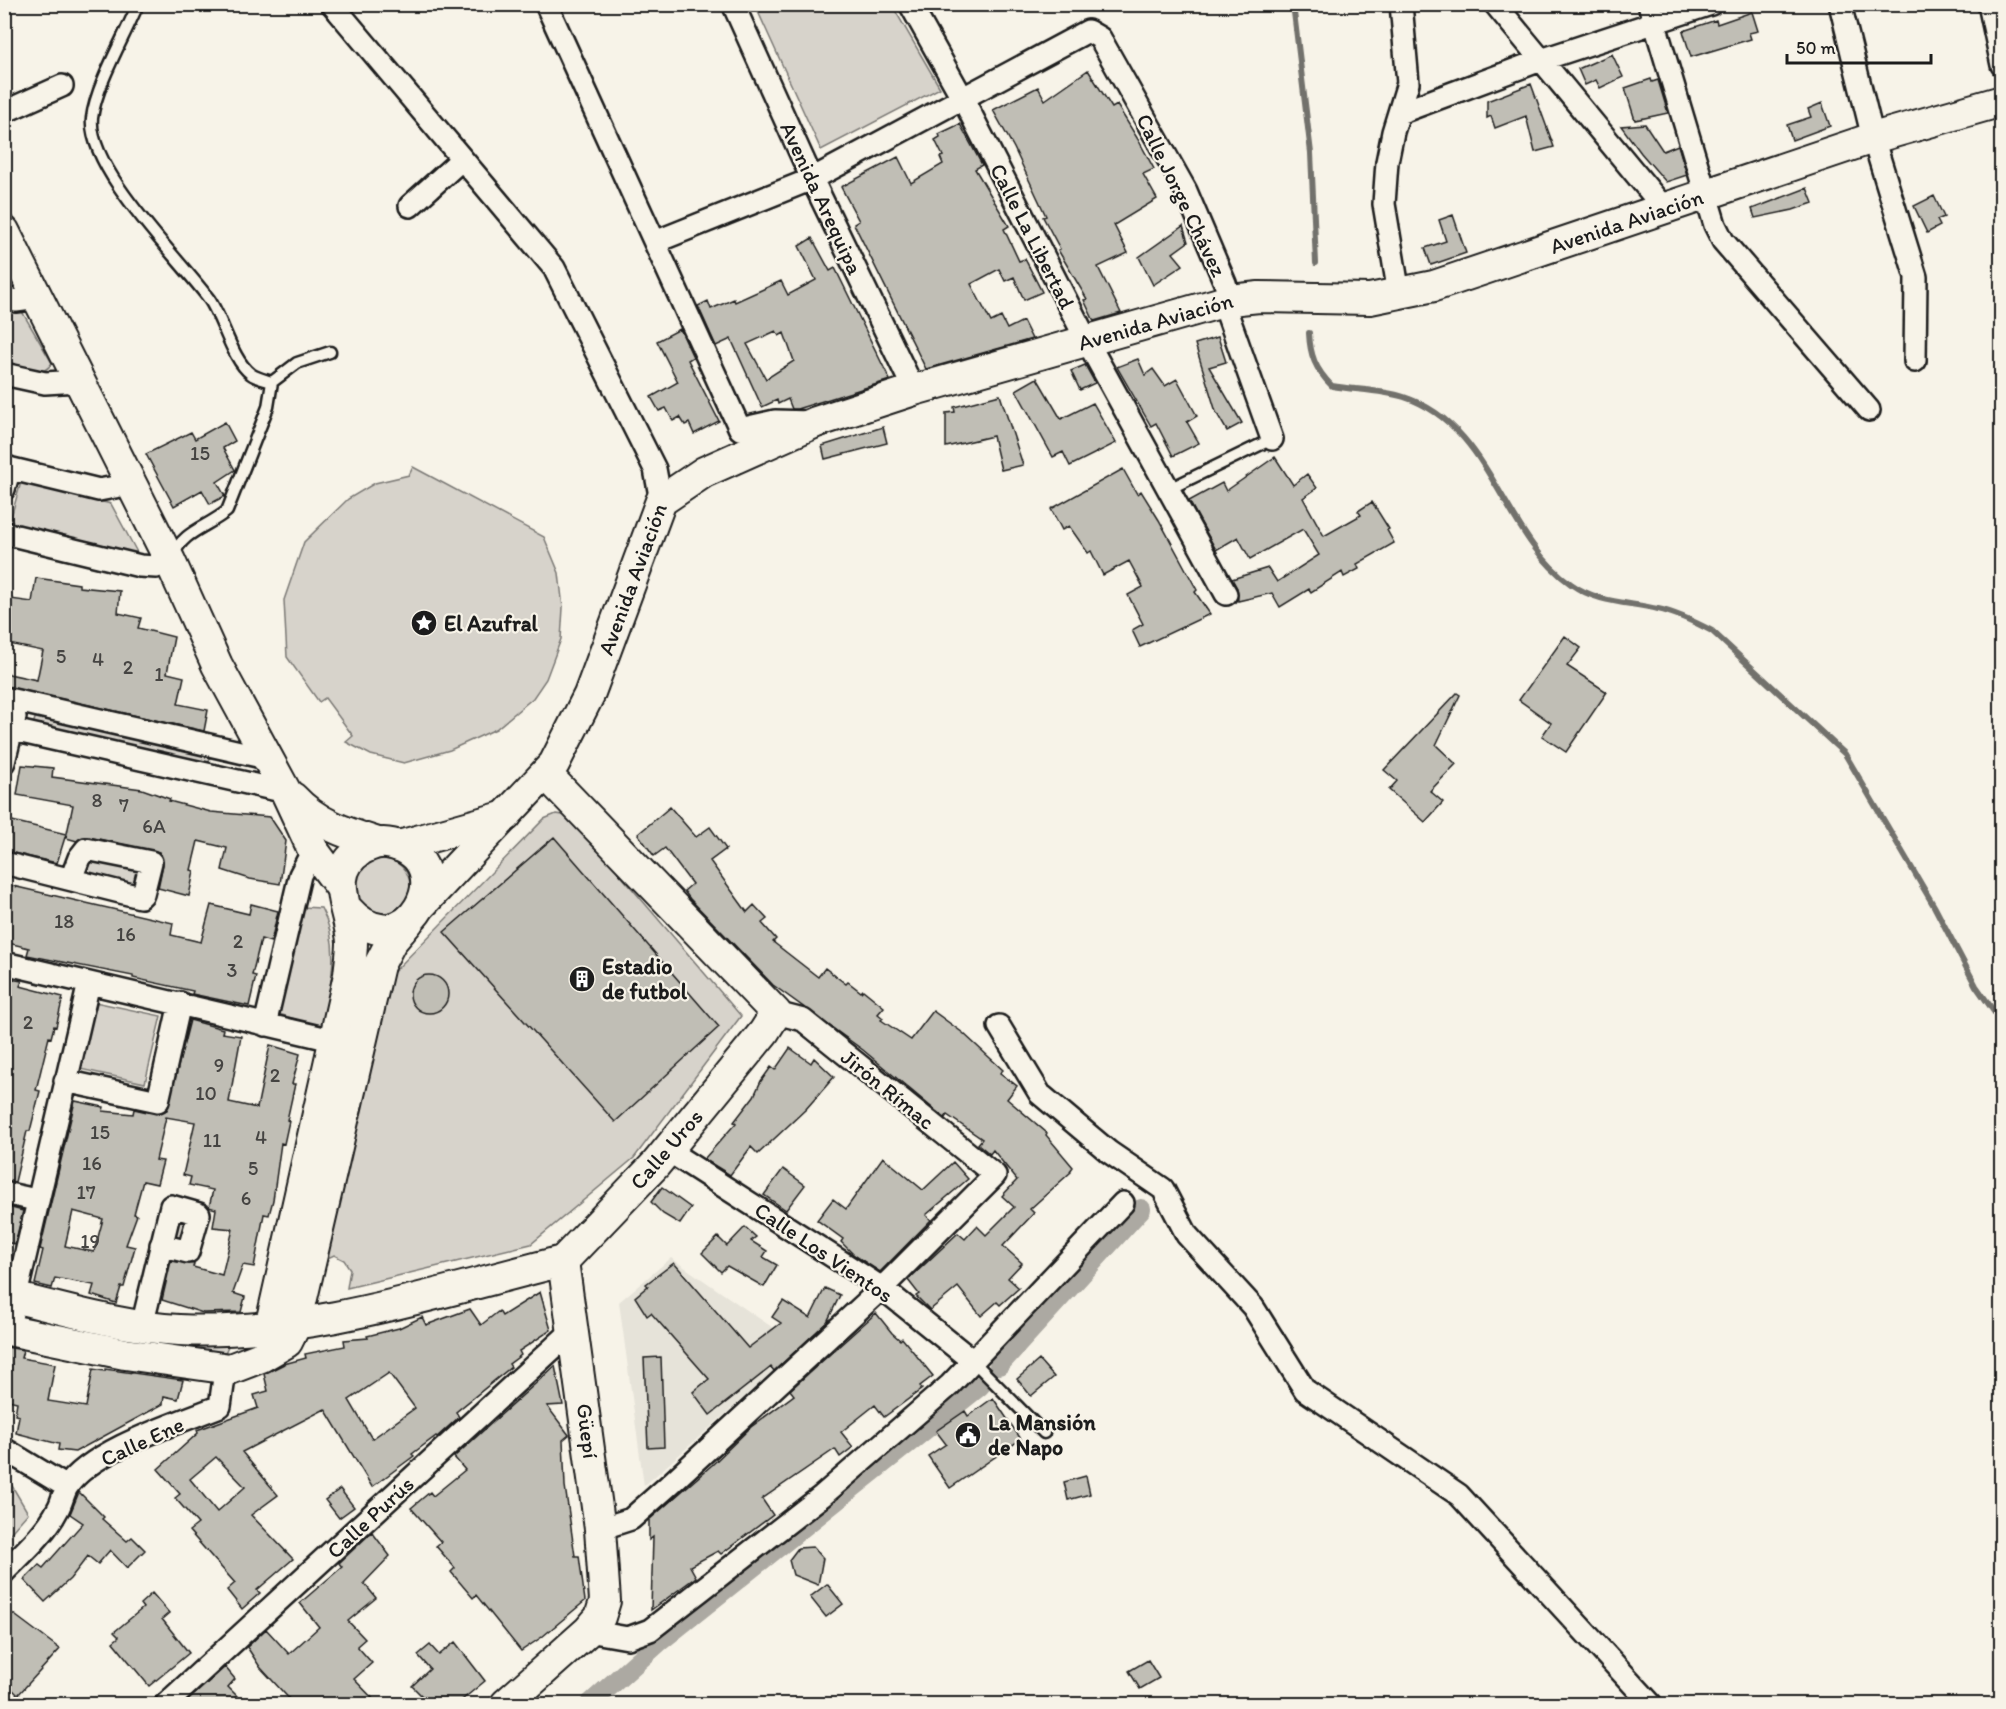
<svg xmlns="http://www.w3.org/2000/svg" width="2006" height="1709" font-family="Itim,sans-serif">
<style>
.built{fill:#e6e3d9}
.green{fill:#d7d3cb;stroke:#7a7874;stroke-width:1.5}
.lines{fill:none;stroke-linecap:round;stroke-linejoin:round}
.stream{stroke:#72716c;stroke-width:6}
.canal{stroke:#aca9a2;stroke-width:20}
.building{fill:#c0beb5;stroke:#1c1c1c;stroke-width:1.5;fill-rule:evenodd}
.lane-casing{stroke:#1c1c1c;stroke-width:15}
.street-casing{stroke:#1c1c1c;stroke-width:26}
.secondary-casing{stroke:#1c1c1c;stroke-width:34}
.lane{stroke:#f7f3e8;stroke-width:10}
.street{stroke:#f7f3e8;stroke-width:21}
.secondary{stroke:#f7f3e8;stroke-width:30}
.labels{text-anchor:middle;stroke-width:4.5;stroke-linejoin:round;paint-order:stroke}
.number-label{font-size:20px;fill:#454442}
.street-label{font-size:22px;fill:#1c1c1c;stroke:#f7f3e8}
.poi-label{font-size:22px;font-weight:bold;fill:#1c1c1c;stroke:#f7f3e8;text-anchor:start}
</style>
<rect width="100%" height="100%" fill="#f7f3e8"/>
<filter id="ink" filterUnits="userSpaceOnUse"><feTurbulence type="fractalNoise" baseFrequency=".0167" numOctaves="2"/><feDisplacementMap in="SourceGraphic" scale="12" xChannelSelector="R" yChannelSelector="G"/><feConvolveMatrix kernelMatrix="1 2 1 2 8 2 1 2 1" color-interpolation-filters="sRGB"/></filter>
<g filter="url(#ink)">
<path class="built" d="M671,1258L801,1347L644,1486L619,1302Z"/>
<path class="green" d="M755,5H892L940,88L821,150Z
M5,305L20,308L52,363C42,380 20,369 5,365Z
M413,467L544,537L559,573L563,608L561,639L546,679L533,698L496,729L450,750L404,763L371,755L346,742L353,736L325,698L319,702L287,657L284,600L304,542L348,499L375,483L409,475Z
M21,482L111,504L139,556L9,524Z
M36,715L211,755L208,765L33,725Z
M556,814L570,816L741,1016L634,1158L531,1244L347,1288L350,1269L344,1260L334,1255L324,1260L386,980L544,819Z
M356 886a27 27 0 1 1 54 0a27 27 0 1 1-54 0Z
M83,860L145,866L137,888L79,878Z
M301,907L321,908C342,946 330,986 323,1028L276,1013Z
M95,1002L161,1016L145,1083L80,1069Z
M178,1217L191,1220L184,1246L172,1243Z
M133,1332L229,1344L222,1359L130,1346Z
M5,1474L28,1513L5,1539H4Z"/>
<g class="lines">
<path class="stream" d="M1293,4L1311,153L1316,263
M1309,333C1310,355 1315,369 1332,386C1356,390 1381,390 1404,397C1493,426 1501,535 1571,584C1597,603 1628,602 1658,609C1677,613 1695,622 1712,631L1845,754L1934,906L1976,986L2002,1023"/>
<path class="canal" d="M999,1365L1141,1209
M590,1704L658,1643L980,1386"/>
</g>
<path class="building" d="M1752,12L1758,31L1749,33L1751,39L1691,57L1683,31L1716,20L1717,24Z
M1612,54L1623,77L1600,88L1596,80L1585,85L1578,69Z
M1088,70L1112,108L1117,105L1139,141L1154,169L1143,174L1157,199L1114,225L1128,253L1098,267L1121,313L1094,321L1084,300L1087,299L1058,250L1060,249L1043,217L1046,216L1014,148L993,110L1038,87L1045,100Z
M1651,79L1652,82L1658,80L1668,113L1635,120L1625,88Z
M1531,84L1554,147L1535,152L1526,116L1495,128L1491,116L1487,118V101Z
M1822,103L1830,126L1792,140L1787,125L1811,117L1808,109Z
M960,124L982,165L975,169L1009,226L1004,229L1019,261L1025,259L1042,292L1024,300L1014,277L1005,281L999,269L971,284L991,322L1001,317L1007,329L1023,321L1032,339L926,369L854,224L859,221L841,187L898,157L911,183L943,164L940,157L943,156L935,140L940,137L939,134Z
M1645,124L1663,151L1678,145L1687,175L1666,182L1641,153L1621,126Z
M1807,188L1813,203L1793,210L1755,218L1752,209Z
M1934,196L1944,217L1937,220L1940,226L1927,233L1914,206Z
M1453,215L1466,253L1431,265L1425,248L1446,241L1439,220Z
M1183,226L1188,242L1173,253L1183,265L1153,285L1139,257Z
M812,238L830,271L835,268L890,380L797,409H792L788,399L778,404L777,400L762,407L731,339L716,346L698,306L708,301L711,309L734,299L735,302L781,281L788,295L816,280L799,246ZM776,331L779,336L784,333L794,361L766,379L747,344Z
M680,329L693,357L688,360L719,421L694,434L689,423L685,425L680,417L673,421L666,408L659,411L651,397L678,382L657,341Z
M1218,337L1226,362L1209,367L1242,423L1227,431L1216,412L1195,344Z
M1138,359L1145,375L1153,369L1165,386L1177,379L1197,416L1187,422L1199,443L1173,456L1156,423L1151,426L1117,367Z
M1085,365L1095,383L1080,390L1071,371Z
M1037,378L1061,419L1093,403L1116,443L1070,466L1063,452L1053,457L1016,390Z
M1000,395L1023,465L1001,470L993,436L946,447V413L955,412L954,407Z
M225,422L235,441L223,448L235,470L217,482L225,496L210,504L202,490L174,506L146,454L191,432L195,439Z
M883,427L887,443L825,459L822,446Z
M1275,457L1293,485L1307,474L1317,488L1303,498L1324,536L1361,515L1358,511L1372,502L1389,529L1387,530L1394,543L1357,564L1359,569L1344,577L1342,572L1311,592L1309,589L1280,607L1272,593L1238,601L1237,588L1232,579L1268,568L1277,582L1319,555L1303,529L1250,559L1238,537L1216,550L1189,501L1222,483L1226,491Z
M1123,469L1137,494L1141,491L1159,520L1197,590L1195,592L1210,614L1140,647L1132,630L1143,624L1128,595L1143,587L1129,561L1103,575L1091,551L1088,553L1069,526L1062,530L1051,509Z
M36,578L79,584V587L120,591L118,613L141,618L138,628L174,637L167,673L184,677L178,704L208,710L204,731L4,686V673L37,680L43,651L4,643V598L32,602Z
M1565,636L1581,648L1567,666L1607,692L1566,752L1542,736L1551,723L1519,700Z
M1457,693L1460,695L1436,745L1456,764L1430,791L1443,802L1425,822L1389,790L1397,781L1384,770Z
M22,765L53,768L52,777L142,789L170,799L169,801L211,812L270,817L286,841L280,884L250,879L222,870L227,848L198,841L191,870L194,871L189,896L158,888L163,864L159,852L88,837L77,841L66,838L73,805L17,795Z
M670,807L696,837L710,827L726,849L710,861L747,912L754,905L767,919L762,923L776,939L773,942L818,977L825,968L846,984L848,982L861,992L863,990L884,1007L878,1014L883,1018L881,1020L911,1040L933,1011L963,1033L1003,1070L1000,1073L1017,1086L1007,1099L1047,1133L1046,1135L1073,1167L1070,1171L1071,1172L1030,1209L1034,1213L1003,1246L1022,1263L1008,1278L1019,1288L1000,1305L997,1302L981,1316L958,1287L930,1310L916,1296L919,1294L908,1280L958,1233L965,1239L977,1226L986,1235L1014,1207L1002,1196L1017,1180L993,1150L990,1154L978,1144L982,1139L947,1115L945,1118L936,1111L863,1050L773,985L690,899L684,891L692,884L665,848L654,856L638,834Z
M4,819L66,834L57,863L4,851Z
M554,837L719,1027L615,1122L444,932Z
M4,884L173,923L171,935L201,942L211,905L249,914L251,904L278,911L271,942L261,939L252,975L256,976L249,1006L192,994L193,991L133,978V976L27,955L29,948L4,942Z
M410 994a19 19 0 1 1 38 0a19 19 0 1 1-38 0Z
M4,978L22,981L20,986L63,997L56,1027L54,1026L51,1038L49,1037L36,1090L40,1091L30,1131H27L15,1182L4,1181Z
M190,1020L223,1029L222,1033L241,1036L229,1102L257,1108L270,1045L300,1054L292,1084H295L287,1120L289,1121L284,1144L281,1143L273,1200L269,1215L264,1214L254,1267L243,1265L233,1293L245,1297L241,1312L203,1313L162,1300L171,1261L194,1264L193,1267L222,1275L233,1229L213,1227L216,1209L209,1207L213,1190L189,1185L191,1177L183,1175L195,1122L166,1117L156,1160L163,1161L157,1184L143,1181L134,1214L137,1215L126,1245L135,1247L124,1287H121L116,1303L91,1295L94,1285L55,1278L52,1288L35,1284L43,1250L40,1249L75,1101L104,1107L103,1111L133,1114L134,1109L156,1114L167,1110ZM73,1211L103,1219L94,1252L65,1246Z
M790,1048L811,1063L814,1058L834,1077L806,1109L758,1154L751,1147L730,1175L704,1159L736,1123L734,1122L754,1096L761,1081L771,1067L775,1070Z
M883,1157L923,1190L953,1162L968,1179L926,1215L931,1220L880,1272L854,1255L841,1242L843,1239L817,1220L833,1199L846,1209Z
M783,1169L805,1185L786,1210L764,1195Z
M662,1187L691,1208L680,1224L663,1214L651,1202Z
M4,1206L23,1211L15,1244L4,1242Z
M745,1227L756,1237L751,1241L767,1251L763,1257L777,1265L764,1287L727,1266L721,1272L702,1253L718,1237L727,1246Z
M674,1263L748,1348L781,1323L772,1317L783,1301L810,1318L825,1288L840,1295L827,1322L774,1371L771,1367L710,1415L693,1392L709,1379L651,1313L647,1316L635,1297L648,1286L646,1284Z
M540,1292L551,1330L519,1351L521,1355L509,1364L511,1367L456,1412L459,1417L437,1437L436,1436L412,1454L414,1456L372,1487L325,1409L242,1452L278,1495L251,1515L293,1559L257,1590L260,1593L242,1609L227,1590L235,1583L189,1531L198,1524L175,1498L180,1494L158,1469L198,1433L197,1430L258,1408L254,1395L268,1391L264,1374L284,1364L306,1358L305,1354L345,1346L344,1340L368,1338L367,1336L399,1328L422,1317L426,1325L470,1309L481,1325L499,1311L502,1316ZM389,1373L415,1408L372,1439L349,1400ZM216,1457L245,1487L217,1512L190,1479Z
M876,1313L892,1333L900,1340L902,1338L933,1376L920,1386L922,1389L884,1417L875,1405L841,1432L853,1447L840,1457L835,1449L762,1499L773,1515L721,1554L718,1551L690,1566L696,1577L651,1610L653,1537L649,1540V1520L712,1465L751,1427L794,1395L790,1390Z
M6,1347L23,1350L21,1358L55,1364L48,1401L86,1407L93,1369L105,1371V1369L183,1380L178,1399L164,1396L163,1404L75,1452L58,1450L59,1444L16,1433L19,1416L15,1415L17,1402L4,1399Z
M661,1357L664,1447L648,1448L644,1358Z
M1039,1360L1054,1377L1031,1396L1017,1379Z
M555,1366L563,1405L547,1406L569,1435L563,1440L565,1486L575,1556H579L585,1601L542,1637L521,1651L476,1595L473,1598L451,1572L455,1568L436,1546L441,1542L411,1508L430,1492L433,1496L465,1470L454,1457Z
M993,1398L1021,1439L950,1488L928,1456L946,1444L936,1431L965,1411L968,1416Z
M1086,1476L1090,1494L1068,1500L1064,1482Z
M340,1489L354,1507L339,1518L325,1500Z
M79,1492L104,1517L102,1519L127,1541L132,1537L145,1550L127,1568L110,1550L98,1564L88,1556L70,1579L45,1602L24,1580L39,1565L43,1568L83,1523L70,1514Z
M372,1532L390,1556L364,1583L376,1598L348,1621L365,1639L357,1646L372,1663L354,1679L378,1704H294L260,1667L247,1647L266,1629L289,1654L319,1627L300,1603L342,1567L339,1563Z
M813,1547L823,1558L818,1585L793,1575L789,1560L798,1548Z
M827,1584L843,1604L826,1617L810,1597Z
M152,1593L169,1613L162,1619L189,1653L149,1686L113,1642L119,1637L114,1632L143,1608L140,1604Z
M4,1607L60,1649L18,1695L4,1681Z
M455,1642L485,1681L457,1704H430L412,1686L430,1669L418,1655L430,1645L439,1655Z
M1148,1660L1159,1678L1140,1689L1129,1671Z
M225,1667L235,1679L228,1687L237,1696L228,1704H184Z"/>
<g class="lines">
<defs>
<path id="lane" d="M138,4C125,36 96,85 92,118C87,169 179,258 209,299C223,319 232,360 251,374C256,378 266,380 272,382
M1167,490L1272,439
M173,556C183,531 206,528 227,511L268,407L272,382L297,363L330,352
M974,1362L1044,1433"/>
<path id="street" d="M332,4L554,268L655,469L661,501
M546,4L740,429L775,421L811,422
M733,4L812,179L914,390
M910,4L963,99L1087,341L1226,594
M1495,4L1663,207
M1649,4L1715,225L1723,241L1869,410
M1840,4L1873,138L1916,277L1915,361
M1989,4L2002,65
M4,112L62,86
M1399,113L1541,60L1711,4
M410,206L462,159
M655,242L812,179L1088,31L1100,38L1186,191L1225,283L1230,300L1227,313L1272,439
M1399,294L1384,204L1387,162L1393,132L1408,83L1401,4
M4,298L16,301L39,298
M4,374L45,383L79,381
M4,467L99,490L131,484
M4,489L10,468
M4,533L140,566L156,567L170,561
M4,698L266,758
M4,728L286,792
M4,762L15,717
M4,863L140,897L143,894L151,862L86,849L79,858L71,879
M4,963L345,1043
M265,1025L300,875L313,850
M999,1026L1040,1094L1109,1152L1163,1189L1187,1235L1253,1307L1305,1390L1459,1495L1651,1704
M65,1081L158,1101L180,1003
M667,1150L882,1288L974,1362
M4,1193L36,1200
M142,1326L171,1206L199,1214L188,1252L161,1245
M8,1330L89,983
M4,1449L67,1487
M600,1529L631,1519L667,1487L882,1288L995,1175L803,1020L776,1013
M4,1572C23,1553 46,1533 58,1509C62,1502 63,1494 67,1487C91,1450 178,1423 220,1406L224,1378L230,1369
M588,1631L628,1638L650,1630L822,1496L950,1385L1123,1203
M166,1704L574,1329"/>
<g id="secondary">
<path d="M4,231L170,561L217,665L286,792L313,850L340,886"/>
<path d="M546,774L776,1013L764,1032L656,1164L563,1261"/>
<path d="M293,798C316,823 345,833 378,843"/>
<path d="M399,846L506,816"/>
<path id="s1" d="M423,903L554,764L589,695L661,501L704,472L816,422L914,390L1230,300L1259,297L1370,299L1434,286L1873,138L2002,101"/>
<path d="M4,1295C61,1308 120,1327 179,1330C310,1336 437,1292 563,1261"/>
<path d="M270,1328L349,975C350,964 352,953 352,942C350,910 325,873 361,850C371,844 380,841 392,844C466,861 405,975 347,909"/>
<path d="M4,1329L125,1354L230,1369L261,1357L287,1342L296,1324L379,965L391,942L408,922"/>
<path d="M506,1704L588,1631L600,1617L605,1601L600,1529L563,1261"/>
</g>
</defs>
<use href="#lane" class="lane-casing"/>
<use href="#street" class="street-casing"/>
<use href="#secondary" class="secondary-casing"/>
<use href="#lane" class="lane"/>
<use href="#street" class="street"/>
<use href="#secondary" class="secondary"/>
</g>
</g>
<defs>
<symbol id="sight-disc" viewBox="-11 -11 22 22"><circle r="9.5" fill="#1c1c1c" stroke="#f7f3e8"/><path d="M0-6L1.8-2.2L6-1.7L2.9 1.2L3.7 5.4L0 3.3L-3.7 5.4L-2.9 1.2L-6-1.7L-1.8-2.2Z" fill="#fff"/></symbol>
<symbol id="building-disc" viewBox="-11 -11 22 22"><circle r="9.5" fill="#1c1c1c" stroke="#f7f3e8"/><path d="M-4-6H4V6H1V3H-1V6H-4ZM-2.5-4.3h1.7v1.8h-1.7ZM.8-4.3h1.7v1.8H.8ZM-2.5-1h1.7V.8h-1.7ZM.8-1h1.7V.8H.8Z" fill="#fff"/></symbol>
<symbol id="civic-disc" viewBox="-11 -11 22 22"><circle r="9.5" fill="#1c1c1c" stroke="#f7f3e8"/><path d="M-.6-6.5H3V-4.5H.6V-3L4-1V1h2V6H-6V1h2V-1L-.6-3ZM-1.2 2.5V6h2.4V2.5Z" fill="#fff"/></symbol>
</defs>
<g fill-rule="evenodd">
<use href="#sight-disc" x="409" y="608" width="30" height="30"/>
<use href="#building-disc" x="567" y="964" width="30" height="30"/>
<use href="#civic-disc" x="953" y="1420" width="30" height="30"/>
</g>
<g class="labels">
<g class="number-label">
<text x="200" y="460">15</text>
<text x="61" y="663">5</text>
<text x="98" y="666">4</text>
<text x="128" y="674">2</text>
<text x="159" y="681">1</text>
<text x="97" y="807">8</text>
<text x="124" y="812">7</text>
<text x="154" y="833">6A</text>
<text x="64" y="928">18</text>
<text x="126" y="941">16</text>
<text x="238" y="948">2</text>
<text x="232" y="977">3</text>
<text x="28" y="1029">2</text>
<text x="219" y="1072">9</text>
<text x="275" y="1082">2</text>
<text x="206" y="1100">10</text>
<text x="100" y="1139">15</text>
<text x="261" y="1144">4</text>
<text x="212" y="1147">11</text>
<text x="92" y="1170">16</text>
<text x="253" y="1175">5</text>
<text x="86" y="1199">17</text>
<text x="246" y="1205">6</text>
<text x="90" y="1248">19</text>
</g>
<g class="street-label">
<text transform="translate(1182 195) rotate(64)" y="8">Calle Jorge Chávez</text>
<text transform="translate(822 198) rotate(65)" y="8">Avenida Arequipa</text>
<text dy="8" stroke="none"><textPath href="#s1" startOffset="1490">Avenida Aviación</textPath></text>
<text transform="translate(1033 236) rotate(63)" y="8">Calle La Libertad</text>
<text dy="8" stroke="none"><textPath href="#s1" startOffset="1004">Avenida Aviación</textPath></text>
<text dy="8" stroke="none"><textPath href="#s1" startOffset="392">Avenida Aviación</textPath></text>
<text transform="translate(888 1089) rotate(39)" y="8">Jirón Rímac</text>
<text transform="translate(666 1149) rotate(-49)" y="8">Calle Uros</text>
<text transform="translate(824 1252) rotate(34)" y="8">Calle Los Vientos</text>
<text transform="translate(588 1431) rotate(83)" y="8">Güepí</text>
<text transform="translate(142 1441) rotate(-25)" y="8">Calle Ene</text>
<text transform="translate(370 1517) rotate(-43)" y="8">Calle Purús</text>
</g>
<g class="poi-label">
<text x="444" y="631">El Azufral</text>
<text x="602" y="974">Estadio<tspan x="602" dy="25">de futbol</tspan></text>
<text x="988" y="1430">La Mansión<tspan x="988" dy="25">de Napo</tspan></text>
</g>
</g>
<rect width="2006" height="1709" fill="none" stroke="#f7f3e8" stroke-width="24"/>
<rect x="12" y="12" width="1982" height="1685" fill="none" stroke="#1c1c1c" stroke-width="2" filter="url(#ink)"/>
<path d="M1787 54v9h144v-9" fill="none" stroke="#1c1c1c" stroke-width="3"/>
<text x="1796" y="54" font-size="18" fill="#1c1c1c" stroke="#f7f3e8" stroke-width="4.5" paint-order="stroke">50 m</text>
</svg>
